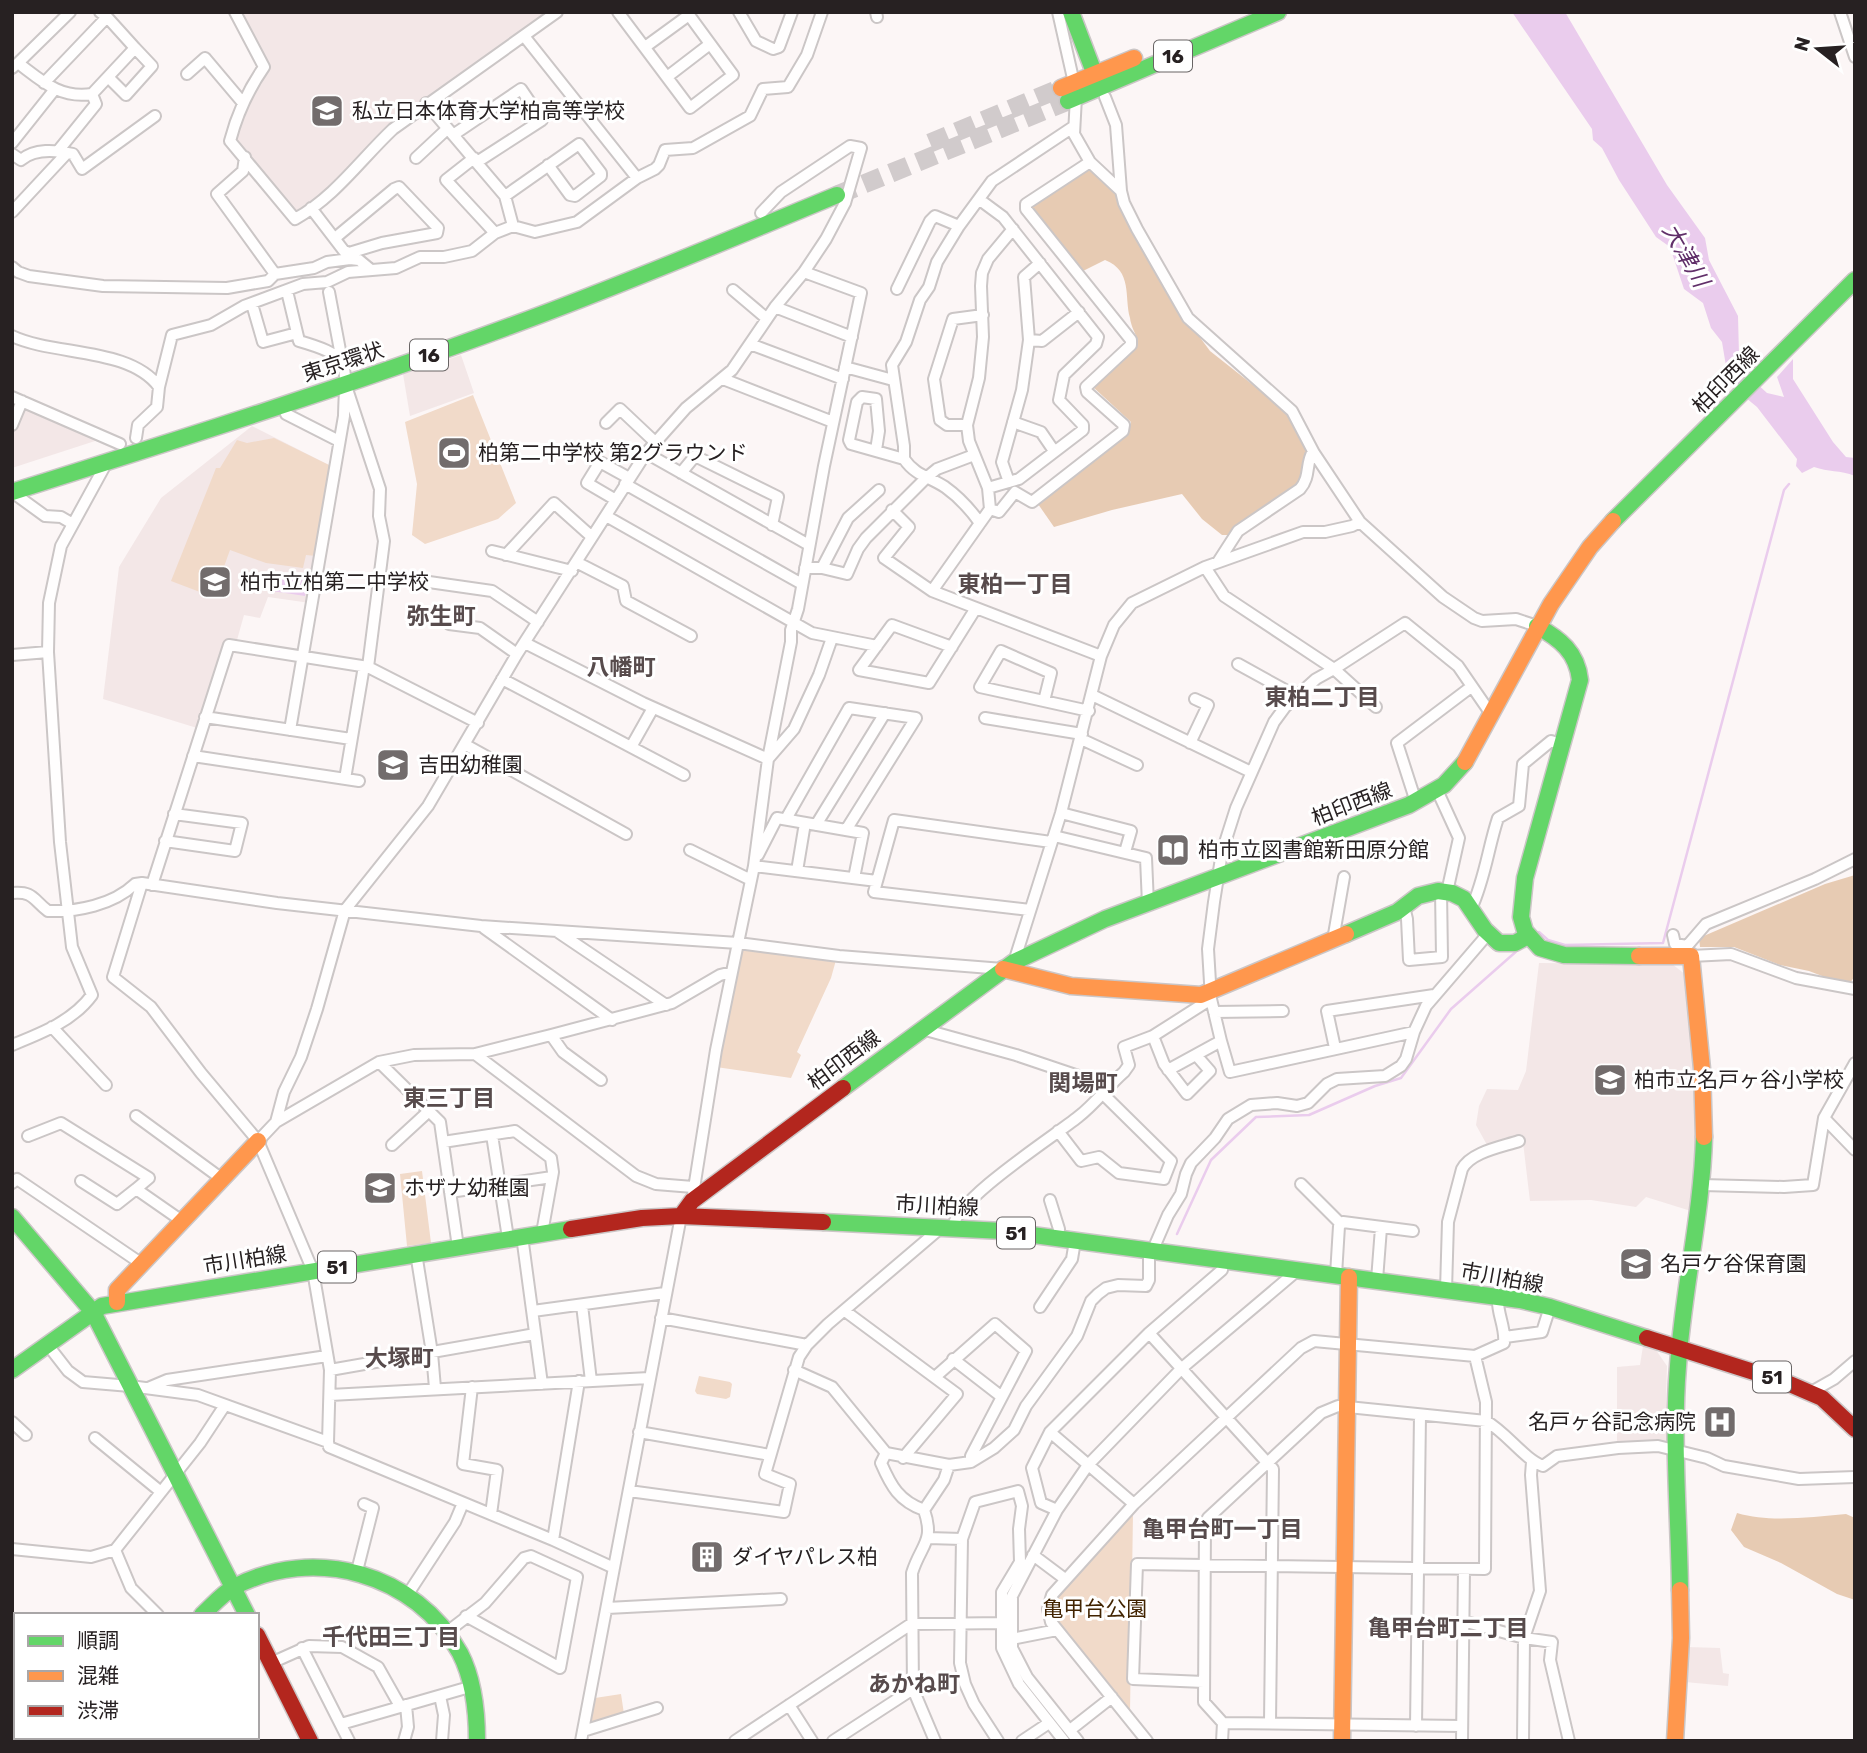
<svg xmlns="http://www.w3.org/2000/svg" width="1867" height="1753" font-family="Rubik,'Noto Sans JP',sans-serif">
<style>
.built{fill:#f3e7e7}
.green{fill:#f1dac9}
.forest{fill:#e7cbb3}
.water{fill:#eacced}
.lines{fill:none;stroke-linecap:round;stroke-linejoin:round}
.stream{stroke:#eacced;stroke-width:2.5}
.highway-tunnel{stroke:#d1cbcc;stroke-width:19;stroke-dasharray:19 10;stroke-linecap:butt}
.street-casing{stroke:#cbc6c6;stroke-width:14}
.fast-casing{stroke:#cbc6c6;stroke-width:19}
.slow-casing{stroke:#cbc6c6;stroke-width:19}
.jam-casing{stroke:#cbc6c6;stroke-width:19}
.street{stroke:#fffefe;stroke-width:10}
.fast{stroke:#63d668;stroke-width:16}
.slow{stroke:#ff974d;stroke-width:16}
.jam{stroke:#b3261e;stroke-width:16}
.labels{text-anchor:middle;stroke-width:6;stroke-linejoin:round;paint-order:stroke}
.shield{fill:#fff;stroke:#686464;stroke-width:2}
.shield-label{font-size:19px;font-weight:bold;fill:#272122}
.poi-label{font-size:21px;fill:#272122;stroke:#fff;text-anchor:start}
.street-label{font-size:21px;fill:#272122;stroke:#fff}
.park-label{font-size:21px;fill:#422401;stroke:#fff}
.water-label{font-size:23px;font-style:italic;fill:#612f69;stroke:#fff}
.neighbourhood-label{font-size:23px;font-weight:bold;fill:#574b4c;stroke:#fff}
</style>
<rect width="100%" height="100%" fill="#fcf6f6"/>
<path class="built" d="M239,12H548L424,101L351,170L298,213H293L234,140L238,122L267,68Z
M461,355L474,393L410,416L403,374Z
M27,407L94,436L95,441L12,468V432L22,409Z
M252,426L331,466L310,603L268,597L260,618L244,615L237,640L227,639L197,728L103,699L119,567L161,498Z
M1539,963L1672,964L1686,975L1696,1050L1698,1140L1691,1211L1646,1197L1636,1207L1591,1200L1530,1201L1522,1134L1487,1145L1476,1125L1479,1106L1487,1089L1518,1090L1526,1071Z
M1643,1346L1656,1350L1667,1366L1666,1400L1670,1445L1659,1442H1617V1367L1640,1365Z
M1687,1647L1720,1648L1723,1673L1729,1674L1728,1686L1685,1682Z"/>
<path class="green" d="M473,395L516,503L498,519L425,544L412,535L417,484L405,422Z
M274,438L331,466L316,556L306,555L303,568L266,563L230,550L213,597L171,581L216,468H220L237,440L247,443Z
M739,948L836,960L831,978L797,1052L801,1055L791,1078L716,1067Z
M422,1171L431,1243L407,1246L400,1174Z
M699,1376L730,1382L732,1384L730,1397L726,1399L697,1394L695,1391Z
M1131,1513H1133L1130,1713L1058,1623L1053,1609L1057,1596Z
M621,1694L624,1714L590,1725L595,1698Z"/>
<path class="forest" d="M1088,168L1116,192L1126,220L1164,289L1210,351L1287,412L1309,451L1304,477L1289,499L1239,535H1222L1202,519L1182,494L1112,510L1054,527L1038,504L1128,430L1131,422L1093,387L1138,340C1135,333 1131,326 1130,318C1124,297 1133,271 1105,260L1083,271L1031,206Z
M1855,875V976L1850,983L1830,979L1809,971L1780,965L1734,947H1700L1699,938L1825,884Z
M1737,1513C1771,1523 1810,1517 1846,1514L1855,1518V1600L1837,1594L1781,1563L1744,1547L1731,1530Z"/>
<path class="water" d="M1512,12H1565L1667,185L1705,238L1709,260L1738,316L1739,355L1741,369L1767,393L1784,397L1777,377L1793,359V379L1833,442L1846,457L1855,458V476C1840,470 1828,472 1814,467L1802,473L1796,466L1797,459L1757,407L1729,384L1722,342L1711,328L1703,303L1684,289L1670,247L1656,237L1619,180L1602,148L1593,140L1592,129Z
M274,574L308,578L305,596L272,591Z"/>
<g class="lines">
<path class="stream" d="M1535,936L1539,932L1548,940L1565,945L1663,943L1784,490L1789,484
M1177,1234L1211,1160L1256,1117L1309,1115L1375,1086L1401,1078L1451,1009L1519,949"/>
<path class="highway-tunnel" d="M930,143L1061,88
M837,195L1068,101"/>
<defs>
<path id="street" d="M235,12L264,67C248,90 237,114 230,141L295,219C335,197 361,159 393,129L557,12
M618,12L690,108L733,75L689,15L645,47
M739,12L756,41L773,49L779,47L792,12
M876,12L877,17
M1058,12L1074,83
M1840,12L1855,57
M107,17L135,48
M524,36L637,178
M18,63L70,12
M12,68L18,63C42,81 60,99 92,94L135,48L152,66L126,95L108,77
M187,74L205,58L243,103
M667,77L710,44
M44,83L107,17L100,12
M1076,97L1074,134L1090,162L1121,191
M1105,97L1116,125L1121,191L1124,203L1137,229L1188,318L1292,411L1314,453L1360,522L1443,597L1474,618L1482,621L1516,619L1537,626
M426,103L505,196L513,226
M453,135L521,89L542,120L477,162
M12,143L55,89
M58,151L96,104L92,94
M12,154L21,160C35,148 55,150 73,154L82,169L155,116
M416,158L447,129
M474,158L446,180L495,233
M505,196L579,144L601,173V176L575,196L570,195L548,165
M980,200L1003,217L1098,337L1096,344L1064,375L1059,400L1083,425V430L1019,479L988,488
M311,208L344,251L349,253L382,243L437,233L438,228L399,187L394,189L335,238
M12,212L67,153
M12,267L18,272L29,276L103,286L227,288L268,281L275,274L217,194L243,171L245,157
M275,274L314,268L327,262L350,259L359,260L371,270
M897,289L930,221L935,216L959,226
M733,290L766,318
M287,291L299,341C354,357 345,363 344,416L290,730
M329,292L342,361
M252,304L263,342L297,333
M775,307L852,337
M12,336C54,356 130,347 159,387
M1029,340L1042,341L1079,312
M750,344L843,379
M845,367L893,380
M723,379L833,422
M347,389L380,489L379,516L384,541L368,667
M12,397L120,444
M286,414L339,441
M1013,422L1041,432L1054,451
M606,423L620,409L655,442
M12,425L22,401
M967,425H947L940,420L934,379L953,319L983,315
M136,438L138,425L157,407L159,387L172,335L211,325L244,306L303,284L327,282L348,272L396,268L420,257H444L472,251L495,233L513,226L535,232L577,222L637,178L655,169L659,165L665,150L693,148L750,116L763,89L788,87L807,55L822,12
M876,450L879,431L876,399L862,397L857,402L849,440L851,444L904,459
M646,453L809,545
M681,473L695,456L778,497L772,525
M1009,482L1002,462L1022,390L1029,340L1024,277L1040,263
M625,484L802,584
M12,492L45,516L61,517L73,524
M616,500L587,483L600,462L629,478
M990,509L999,512L1015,492L1032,502L1123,431L1124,425L1087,392L1086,387L1131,345V340L1026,209V204L1090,162
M892,510L909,527L884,558L932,591L1101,656
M606,516L812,633L877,646
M980,523C970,509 959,497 945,487C928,476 916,476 904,459V446L892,365L906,342L920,300L929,287L937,262L959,226L992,181L1073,127
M492,551L572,571
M506,555L554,503L592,537
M576,562L623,586L626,601L691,636
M1218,562L1238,531L1300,489C1311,476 1305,465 1313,451
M805,568H822L847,574L858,549L866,538L926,478L937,469L974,455
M822,568L848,518L879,490
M415,580L492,591L538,622
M932,591L990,509L988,488L969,441L967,425L979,378L983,337L981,286L982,273L988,259L1013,229
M449,624L480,628L517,654
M525,643L643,703L768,759L794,729L819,675L832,638
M952,647L892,625L859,670L929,683L976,608
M12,655L48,652
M1238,664L1296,696
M502,679L684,775
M1092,695L1251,772
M1044,701L1051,673L1001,651L980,687L1089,711
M1376,707L1334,669L1405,623L1458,666L1491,714
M205,717L351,739
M985,718L1082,734
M1081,739L1137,765
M1190,743L1208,705L1195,699
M466,745L626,834
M631,747L653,708
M193,756L359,781
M345,779L364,666
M1437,790L1459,838L1447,892
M1416,802L1397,743L1471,687
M1061,813L1131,831L1125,852
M786,819L849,708L916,718L846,830
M816,825L885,713
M1054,836L1146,858L1148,904
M165,841L235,851L242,823L174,814
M690,850L751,880
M758,855L777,818L863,833L854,878
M754,866L768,759L791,642V630L798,609L824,466L861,293L804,272
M797,871L805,823
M877,881L894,820L1051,842
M142,883L113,977L151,1007L201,1073L258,1141L313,1271L330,1370
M152,885L229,645L368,667L478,723
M12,893C34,891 33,900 48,911C77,912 113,905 135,884L142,883L277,903L481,926L738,943L754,866L877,881L874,892L1030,910
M1404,907L1407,919L1409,960L1442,957L1441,891
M1471,909C1485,879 1488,848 1498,818L1519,806L1523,764L1551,741L1561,744
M484,928L612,1020
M558,932L666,1005
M1673,935L1675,944L1687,946L1706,924L1815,879L1855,859
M1333,940L1344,877
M1691,956L1731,954L1796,978L1855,989
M1014,962L1061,813L1101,656L1114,625L1132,603L1205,567L1303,532H1325L1352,526L1360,522
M1214,1012L1283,1011
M52,1027L106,1085
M922,1029L1016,1055L1108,1086
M551,1035L563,1052L601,1080
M1153,1036L1164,1064L1187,1094L1210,1071L1196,1055
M1221,1041L1230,1072L1414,1032
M12,1045C42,1033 73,1021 92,995L72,947L60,842L48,652L49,603L61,546L107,462
M1335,1048L1327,1011L1434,995
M475,1054L636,1176L656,1184L693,1187
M379,1062L440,1122L458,1247
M1168,1070L1221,1041L1211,999
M136,1116L222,1179
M1824,1118L1855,1150
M276,1122L284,1092L301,1057L317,1009L345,910L428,806L517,654L646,453L686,408L732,370L775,307L804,272L826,239L845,203L861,148L850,146L781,192L761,213
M1058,1131L1081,1161L1099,1157L1119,1173L1164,1179L1171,1161L1102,1093
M492,1135L508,1238
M28,1136L61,1123L149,1178L136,1189L182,1221
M258,1141L276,1122L379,1062L414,1055L475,1054L551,1035L672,1003L720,975L732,972
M443,1142L515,1131L551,1158L553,1172L542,1233
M392,1145L429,1111
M81,1181L117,1204L136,1189
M12,1183L17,1179L142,1264
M1301,1184L1341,1224
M1702,1185L1784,1187L1813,1185L1824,1118L1855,1063
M450,1192L552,1177
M1050,1200L1059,1229L1058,1238
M692,1201L716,1050L738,943L839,956L1003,969
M953,1227C956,1199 1053,1137 1078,1117C1095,1104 1108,1086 1124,1072L1129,1065L1124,1047L1153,1036L1211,999L1208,949L1214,902L1222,852L1236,808L1274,722L1285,707L1316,679L1334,669L1224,596L1205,567
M522,1236L542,1384
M1152,1252L1168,1215L1181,1194L1186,1174L1191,1163L1215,1138L1228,1119L1251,1105L1277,1103L1297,1106L1308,1103L1327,1084L1337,1079L1385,1076L1401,1066L1406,1059L1414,1032L1426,1006L1487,935
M416,1253L432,1353L435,1388
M1336,1275L1339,1226L1343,1222L1413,1231
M1377,1280L1381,1228
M1446,1290L1448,1222L1462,1169C1471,1152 1501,1147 1519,1141
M582,1305L591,1381
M1040,1307L1072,1259L1075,1241
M533,1311L665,1293
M845,1311L957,1394L903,1458
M661,1318L807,1345
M1149,1333L1273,1469L1270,1723
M1505,1337L1542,1332L1550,1307
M47,1344L68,1371L83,1382L130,1386L198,1395L328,1442L329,1447L553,1540L614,1568
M953,1359L1002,1397
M794,1370L832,1387L886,1453L949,1465L971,1462L994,1448L1014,1430L1026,1406L1077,1336L1091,1301L1098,1294L1106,1288L1118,1285L1146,1286L1149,1280V1251
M935,1377L995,1324L1026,1351L971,1456V1462
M472,1387L463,1464L497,1470L491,1514
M148,1388L167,1380L327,1356
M1811,1392L1834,1379L1855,1361
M330,1395L649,1378
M12,1422L26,1435
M639,1432L770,1455
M1050,1432L1134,1504
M95,1438L161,1492
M328,1442L330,1370L535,1334
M886,1453L881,1463C891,1486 899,1501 924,1510L944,1480L949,1465
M629,1491L784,1512L790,1484L765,1474L799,1357L807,1345L828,1324L936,1232L937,1226
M924,1510C935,1542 921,1544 912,1573L913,1689L935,1741
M1057,1510L1041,1503L1032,1468L1050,1432L1149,1333L1222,1270L1223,1261
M928,1538L962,1539
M553,1540L579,1381
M12,1549L91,1557L115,1550L200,1443L225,1405
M115,1550L131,1588L158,1615
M1033,1555L1065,1579
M357,1571L373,1508L364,1504
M408,1594L455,1522L463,1503
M607,1608L781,1599
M1463,1621L1524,1638L1552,1642L1550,1660L1569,1741
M447,1632L485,1603L524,1558L531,1556L577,1577L560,1668L466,1616
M1012,1639L1057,1630
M302,1648L349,1741
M271,1663L309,1646L342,1647L378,1667L400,1706
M1204,1682L1133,1679L1137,1564L1485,1569L1486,1402L1475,1356
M440,1696L444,1715L442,1741
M789,1705L812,1741
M341,1724L473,1686
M1416,1726L1420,1415
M1462,1726L1223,1723L1204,1702L1205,1524L1208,1518L1321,1413L1338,1406L1486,1421C1507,1433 1524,1459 1543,1466L1557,1456L1618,1448L1658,1446L1707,1458L1724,1466L1799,1479L1855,1477
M1070,1730L1112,1697
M583,1731L657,1708
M229,1737L233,1741
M153,1741L167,1737
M404,1741L408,1727L406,1705
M581,1741L681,1216
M735,1741L911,1624L1008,1623
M833,1741L913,1689
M998,1741L974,1704L965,1684L960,1663L962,1539L975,1502L1018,1491L1022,1506L1019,1529L1020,1562L1002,1592V1648L1019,1684L1064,1741
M1022,1741L1049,1723
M1078,1741L1027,1677L1012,1648V1596L1057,1510L1088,1465L1182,1368L1298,1270
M1147,1741L1051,1622L1048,1609L1052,1595L1134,1504L1301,1348L1314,1341L1475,1356L1504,1343C1506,1327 1496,1312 1498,1296
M1222,1741L1223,1723
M1462,1741L1464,1569
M1523,1741L1524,1638L1540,1591L1531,1475L1532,1462"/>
<path id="fast" d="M1071,12L1092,67
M1068,101L1278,12
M12,492C180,439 348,386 513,325C623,285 730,239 837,195
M1613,521L1855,280
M1537,626C1560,639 1577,652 1580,680L1525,878L1521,917L1525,931L1540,948L1564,955L1639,956
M1346,934L1397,912L1418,896L1438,891L1452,893L1464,899L1485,930L1499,943H1515L1528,936
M843,1088L1014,962L1105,919L1409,805L1444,785L1465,762
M12,1217L93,1312L247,1615
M823,1222L1003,1231L1520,1300L1550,1307L1647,1338
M12,1370L102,1306L571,1229
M1680,1590C1679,1517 1672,1439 1678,1366C1683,1289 1702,1215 1704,1137
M202,1615C212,1606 222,1594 234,1587C314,1545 416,1573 460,1653C474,1680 477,1711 477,1741
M12,1683L16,1680"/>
<path id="slow" d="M1061,88L1134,58
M1465,762L1551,604L1590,547L1613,521
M1639,956H1691L1702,1069L1704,1137
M1003,969L1071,986L1201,995L1346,934
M117,1302V1290L258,1141
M1342,1741L1349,1277
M1675,1741L1681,1638L1680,1590"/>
<path id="jam" d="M681,1216L692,1201L843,1088
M571,1229L642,1218L681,1216L823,1222
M1647,1338L1785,1382L1822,1398L1855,1429
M257,1635L310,1741"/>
</defs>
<use href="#street" class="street-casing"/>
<use href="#fast" class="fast-casing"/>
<use href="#slow" class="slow-casing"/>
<use href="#jam" class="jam-casing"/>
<use href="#street" class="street"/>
<use href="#fast" class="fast"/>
<use href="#slow" class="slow"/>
<use href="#jam" class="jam"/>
</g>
<defs>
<symbol id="school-square" viewBox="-11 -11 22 22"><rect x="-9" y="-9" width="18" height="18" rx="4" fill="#726c6c" stroke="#fff"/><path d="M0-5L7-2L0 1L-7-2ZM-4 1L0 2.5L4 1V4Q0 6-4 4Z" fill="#fff"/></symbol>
<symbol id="stadium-square" viewBox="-11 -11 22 22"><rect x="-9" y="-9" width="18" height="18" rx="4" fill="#726c6c" stroke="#fff"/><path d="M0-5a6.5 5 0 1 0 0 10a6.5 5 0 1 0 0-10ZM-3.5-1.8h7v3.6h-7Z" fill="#fff"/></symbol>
<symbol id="library-square" viewBox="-11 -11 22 22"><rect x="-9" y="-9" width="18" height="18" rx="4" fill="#726c6c" stroke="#fff"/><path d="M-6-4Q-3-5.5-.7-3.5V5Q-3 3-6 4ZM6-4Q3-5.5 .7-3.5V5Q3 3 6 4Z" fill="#fff"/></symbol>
<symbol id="hospital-square" viewBox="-11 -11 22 22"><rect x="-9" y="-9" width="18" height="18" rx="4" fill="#726c6c" stroke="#fff"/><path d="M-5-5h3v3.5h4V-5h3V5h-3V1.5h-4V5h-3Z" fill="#fff"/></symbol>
<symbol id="building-square" viewBox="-11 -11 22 22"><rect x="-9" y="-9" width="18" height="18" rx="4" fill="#726c6c" stroke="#fff"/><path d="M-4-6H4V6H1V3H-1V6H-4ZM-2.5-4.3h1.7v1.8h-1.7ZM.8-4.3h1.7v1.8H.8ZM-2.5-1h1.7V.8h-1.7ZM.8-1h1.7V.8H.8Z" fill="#fff"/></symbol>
</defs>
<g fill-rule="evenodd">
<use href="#school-square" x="308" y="92" width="38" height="38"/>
<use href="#stadium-square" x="435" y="434" width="38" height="38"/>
<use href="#school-square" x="196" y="563" width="38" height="38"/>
<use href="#school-square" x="374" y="746" width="38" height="38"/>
<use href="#library-square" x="1154" y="831" width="38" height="38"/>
<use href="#school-square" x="1591" y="1061" width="38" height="38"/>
<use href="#school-square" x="361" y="1169" width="38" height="38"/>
<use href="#school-square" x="1617" y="1245" width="38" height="38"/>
<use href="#hospital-square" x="1701" y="1403" width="38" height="38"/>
<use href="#building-square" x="688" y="1538" width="38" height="38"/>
</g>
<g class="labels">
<g class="shield">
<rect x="1154" y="40.5" width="38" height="31" rx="5"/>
<rect x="410" y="339.5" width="38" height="31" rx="5"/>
<rect x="997" y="1217.5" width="38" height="31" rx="5"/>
<rect x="318" y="1251.5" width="38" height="31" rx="5"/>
<rect x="1753" y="1361.5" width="38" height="31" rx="5"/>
</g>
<g class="shield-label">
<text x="1173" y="63">16</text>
<text x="429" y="362">16</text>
<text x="1016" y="1240">51</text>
<text x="337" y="1274">51</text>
<text x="1772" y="1384">51</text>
</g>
<g class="poi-label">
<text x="352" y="118">私立日本体育大学柏高等学校</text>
<text x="478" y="460">柏第二中学校 第2グラウンド</text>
<text x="240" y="589">柏市立柏第二中学校</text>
<text x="418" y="772">吉田幼稚園</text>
<text x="1198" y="857">柏市立図書館新田原分館</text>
<text x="1634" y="1087">柏市立名戸ヶ谷小学校</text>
<text x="404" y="1195">ホザナ幼稚園</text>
<text x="1660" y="1271">名戸ケ谷保育園</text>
<text x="1696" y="1429" text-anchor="end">名戸ヶ谷記念病院</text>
<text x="732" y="1564">ダイヤパレス柏</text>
</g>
<g class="street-label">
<text transform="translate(343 362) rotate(-18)" y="7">東京環状</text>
<text transform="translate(1726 380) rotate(-45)" y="7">柏印西線</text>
<text transform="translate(1352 804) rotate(-21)" y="7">柏印西線</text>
<text transform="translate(844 1060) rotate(-37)" y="7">柏印西線</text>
<text transform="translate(937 1206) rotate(3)" y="7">市川柏線</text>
<text transform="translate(245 1260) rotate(-9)" y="7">市川柏線</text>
<text transform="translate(1502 1278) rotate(10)" y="7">市川柏線</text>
</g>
<g class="park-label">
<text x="1095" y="1616">亀甲台公園</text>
</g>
<g class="water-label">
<text transform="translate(1686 255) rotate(60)" y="8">大津川</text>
</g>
<g class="neighbourhood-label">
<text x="1015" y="592">東柏一丁目</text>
<text x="441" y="624">弥生町</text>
<text x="621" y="675">八幡町</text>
<text x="1322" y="705">東柏二丁目</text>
<text x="1083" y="1091">関場町</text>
<text x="449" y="1106">東三丁目</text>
<text x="399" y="1366">大塚町</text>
<text x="1222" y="1537">亀甲台町一丁目</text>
<text x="1448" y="1636">亀甲台町二丁目</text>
<text x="391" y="1645">千代田三丁目</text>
<text x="914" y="1692">あかね町</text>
</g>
</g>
<rect width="1867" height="1753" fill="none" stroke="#272122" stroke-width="28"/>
<rect x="14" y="1613" width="245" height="126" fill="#ffffff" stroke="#a9a6a7" stroke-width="2"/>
<rect x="28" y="1636" width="35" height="10" fill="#63d668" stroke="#a9a6a7" stroke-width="2"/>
<text x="77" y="1648" font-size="21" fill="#272122">順調</text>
<rect x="28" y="1671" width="35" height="10" fill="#ff974d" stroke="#a9a6a7" stroke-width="2"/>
<text x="77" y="1683" font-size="21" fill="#272122">混雑</text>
<rect x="28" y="1706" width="35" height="10" fill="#b3261e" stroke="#a9a6a7" stroke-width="2"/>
<text x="77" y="1718" font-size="21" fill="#272122">渋滞</text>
<g transform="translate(1818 49) rotate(287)" stroke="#ffffff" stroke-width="5" paint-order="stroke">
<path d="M0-5L12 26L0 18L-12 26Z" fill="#272122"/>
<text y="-10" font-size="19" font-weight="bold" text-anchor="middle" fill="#272122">N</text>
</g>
</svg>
